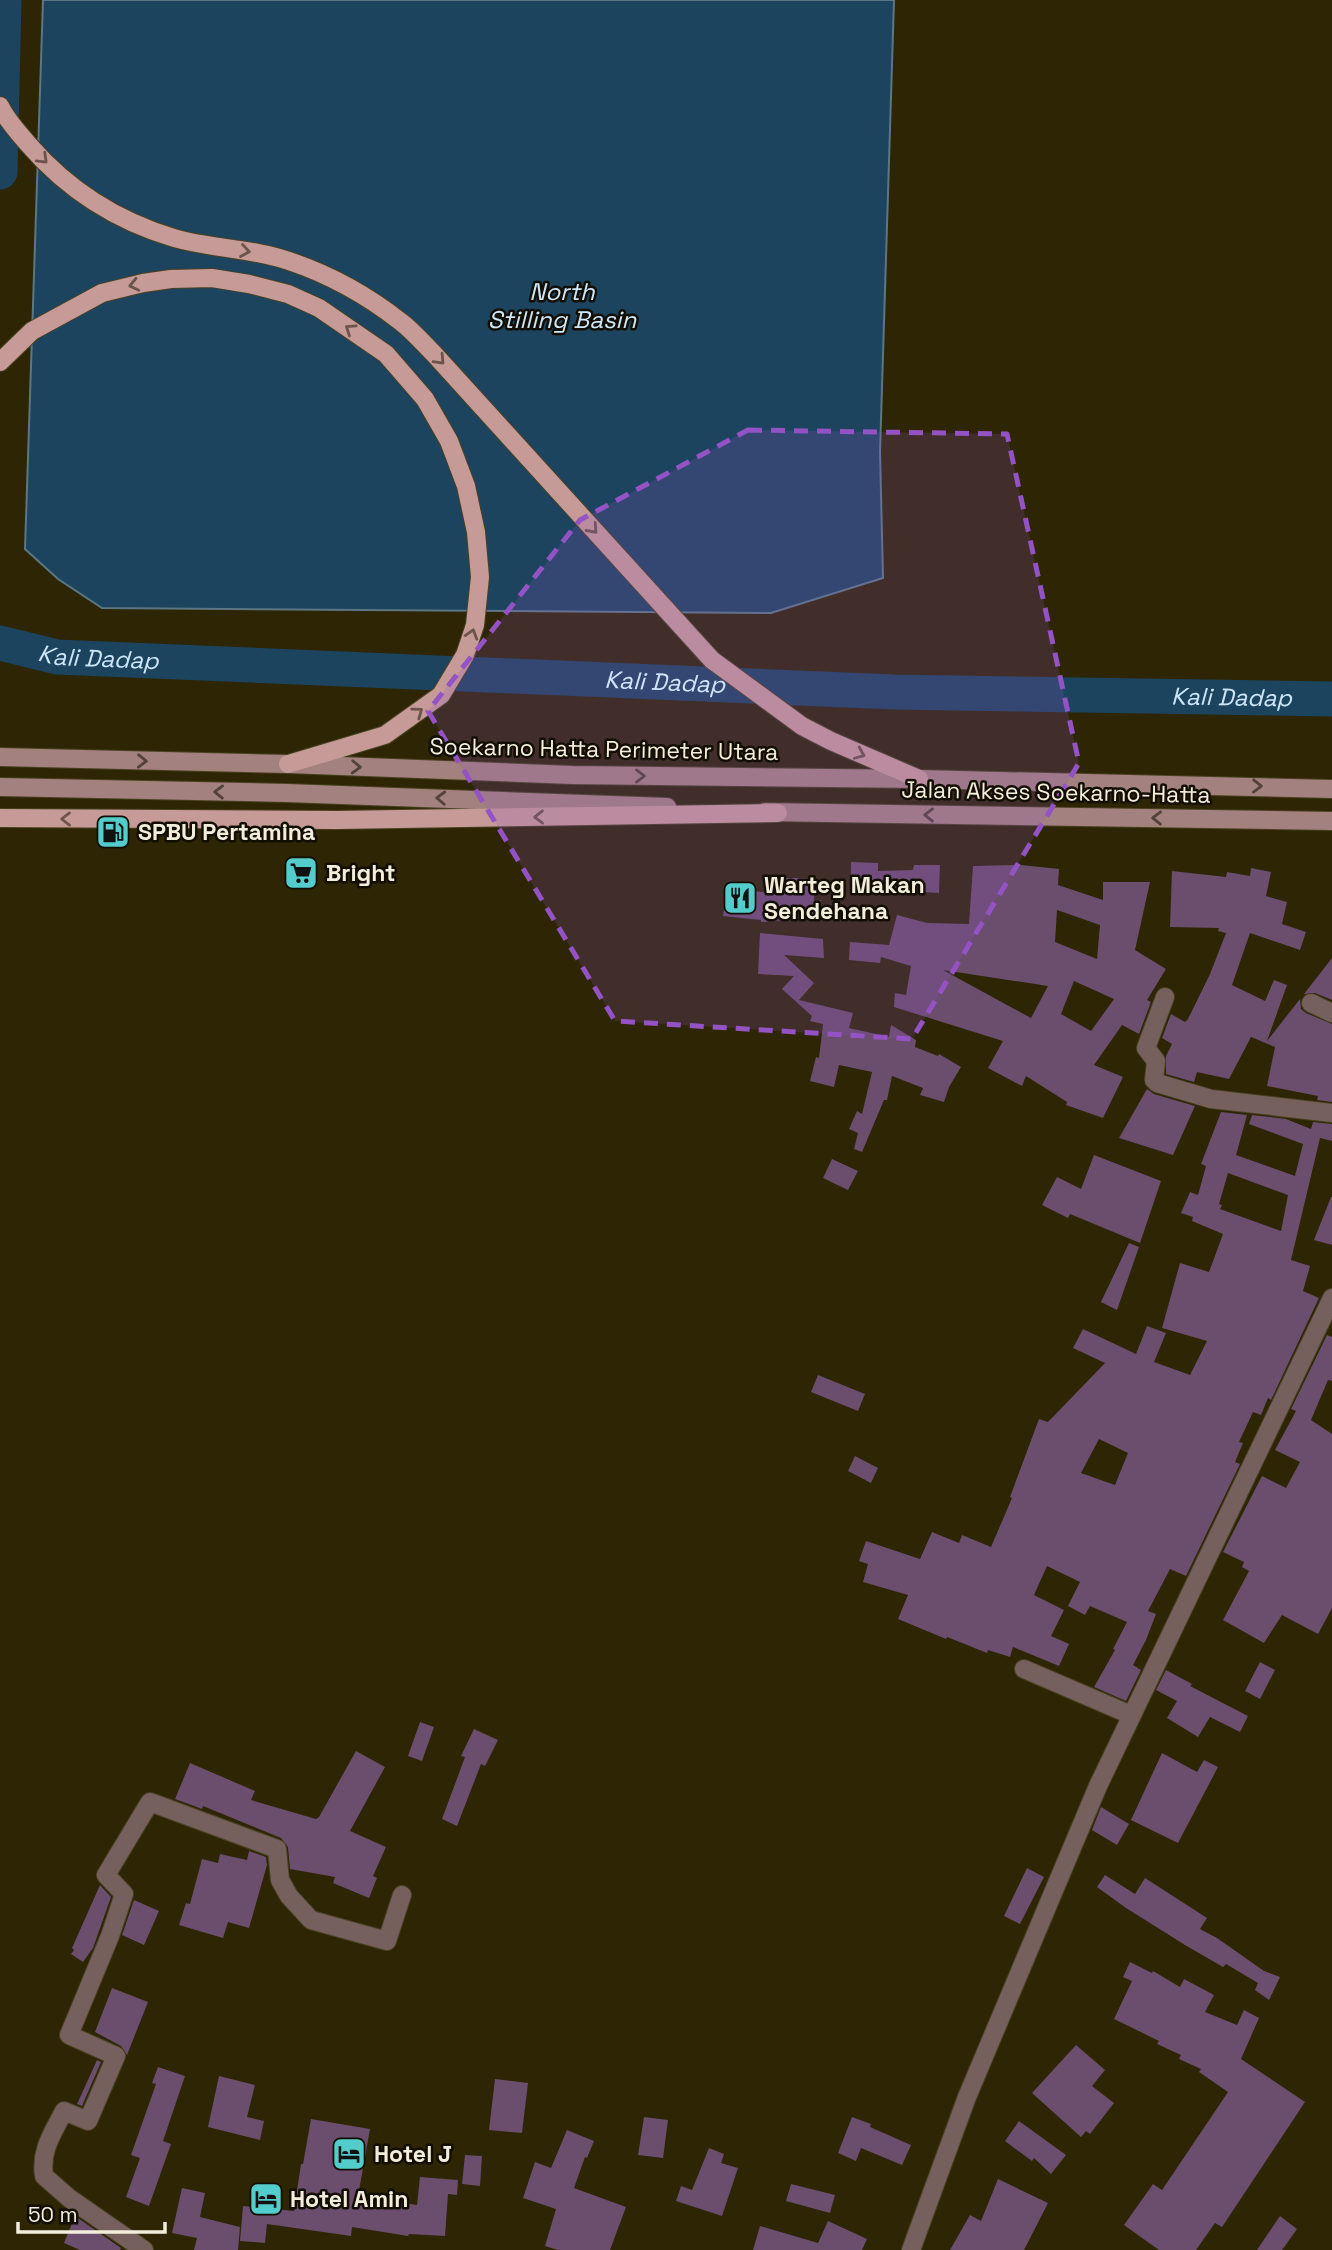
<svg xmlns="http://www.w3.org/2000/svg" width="1332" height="2250" font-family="'Space Grotesk',sans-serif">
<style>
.water{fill:#1c445e;stroke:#5c7784;stroke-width:2}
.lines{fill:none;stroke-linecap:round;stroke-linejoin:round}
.river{stroke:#1c445e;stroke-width:35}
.building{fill:#6b4d6d;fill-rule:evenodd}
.street-casing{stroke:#494122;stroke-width:20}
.secondary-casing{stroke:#494122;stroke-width:20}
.primary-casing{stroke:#494122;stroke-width:20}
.street{stroke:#76605e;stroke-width:18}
.secondary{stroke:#a3817e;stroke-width:18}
.primary{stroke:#c69a96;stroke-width:18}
.oneway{stroke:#6c544c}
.oneway2{stroke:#53423a}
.marked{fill:#9353c5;fill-opacity:0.2;stroke:#9353c5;stroke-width:5;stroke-dasharray:14 9;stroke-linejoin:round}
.labels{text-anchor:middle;stroke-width:5;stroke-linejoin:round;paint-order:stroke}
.street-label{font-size:23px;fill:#f3eedc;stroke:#120e03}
.poi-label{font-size:23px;font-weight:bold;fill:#f3eedc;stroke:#120e03;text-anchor:start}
.water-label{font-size:24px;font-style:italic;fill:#cde6f9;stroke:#120e03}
</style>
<rect width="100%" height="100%" fill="#2d2504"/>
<path class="water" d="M43,0H894L880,452L883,578L771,613L102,608L58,579L25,549Z"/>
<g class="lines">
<g class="river">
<path d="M0,172L4,0"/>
<path id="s1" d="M0,643L57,657L894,692L1332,699"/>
</g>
</g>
<path class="building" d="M851,862L878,863V871L913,870L914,865H940L939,893L851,888Z
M1021,865L1059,869L1058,885L1103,900V882H1150L1135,950L1166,969L1147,1000L1151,1002L1139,1034L1122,1025L1094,1065L1123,1077L1103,1118L1066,1105L1067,1102L1026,1076L1022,1086L988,1068L1003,1041L894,1007L895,993L906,995L911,966L881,957L880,963L849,960L850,942L889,945L897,915L927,923L969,924L973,866ZM1057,910L1100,925L1097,959L1055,942ZM943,970L1048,986L1031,1018ZM1074,981L1114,999L1091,1031L1061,1014Z
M1251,868L1271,872L1266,896L1287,902L1282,924L1306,932L1300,950L1250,933L1232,985L1265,1001L1274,980L1287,985L1267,1041L1300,999L1301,1009L1306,1013L1332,1024V1102L1317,1100L1318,1096L1267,1086L1275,1047L1251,1037L1229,1079L1197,1072L1194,1082L1166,1074V1056L1172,1044L1162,1038L1171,1014L1185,1022L1188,1019L1210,974L1226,933L1218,931L1219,928L1170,927L1172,871L1226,877L1227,872L1250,876Z
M779,878H815L814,901L821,900L822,917L761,922V920L723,916L727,888L779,894Z
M760,933L823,939L824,958L784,955L814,983L799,1000L853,1013L849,1028L889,1037L891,1025L916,1040L915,1047L938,1056L939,1054L961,1067L949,1087L944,1102L920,1095L923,1088L892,1076L887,1100H884L862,1152L854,1149L858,1133L849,1129L857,1111L862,1114L872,1072L839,1065L834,1087L810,1081L816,1057L819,1058L823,1024L810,1021L812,1016L782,989L794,976L758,974Z
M1332,958V1000L1315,993L1304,994Z
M1147,1089L1154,1094L1195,1106L1173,1155L1119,1138Z
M1221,1112L1247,1115L1236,1155L1295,1176L1303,1144L1249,1124L1252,1115L1286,1119L1311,1129L1313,1122L1332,1124V1141L1320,1138L1291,1260L1310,1266L1303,1291L1319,1298L1271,1400L1268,1398L1261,1415L1253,1412L1239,1442L1243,1443L1235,1462L1240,1464L1186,1576L1170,1569L1148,1611L1156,1614L1146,1640L1133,1665L1141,1670L1126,1701L1094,1687L1115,1650L1113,1649L1127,1622L1090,1606L1085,1615L1068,1606L1080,1582L1047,1566L1034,1595L1064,1610L1051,1636L1069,1644L1059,1666L1013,1647L1010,1657L988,1650L987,1653L947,1637L946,1639L898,1619L908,1595L863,1582L868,1564L859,1561L866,1541L920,1559L932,1532L959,1543L962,1535L991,1547L1012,1498L1010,1497L1039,1419L1048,1422L1105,1363L1073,1348L1083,1329L1136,1354L1147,1326L1166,1333L1154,1362L1190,1375L1207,1341L1162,1328L1180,1263L1209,1272L1223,1234L1192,1221L1193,1217L1181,1213L1190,1192L1198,1195L1206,1166L1201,1164ZM1228,1173L1288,1195L1281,1231L1220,1209L1222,1205L1219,1204ZM1099,1439L1128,1453L1115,1485L1081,1473Z
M1094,1155L1161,1181L1140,1243L1070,1214L1068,1218L1042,1205L1057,1177L1081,1189Z
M832,1159L858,1171L848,1190L823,1178Z
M1331,1197H1332V1245L1314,1240Z
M1129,1243L1139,1247L1117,1310L1101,1302Z
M1327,1335L1332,1337V1381L1328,1380L1311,1420L1332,1434V1608L1318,1634L1282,1615L1264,1643L1223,1620L1249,1571L1242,1567L1244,1562L1223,1552L1262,1476L1286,1488L1300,1462L1275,1450L1296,1411L1291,1409Z
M818,1375L865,1394L858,1411L811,1392Z
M855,1456L878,1468L871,1483L848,1471Z
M1260,1662L1275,1670L1260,1699L1245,1691Z
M1166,1670L1192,1684L1190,1686L1248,1716L1240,1732L1210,1717L1198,1737L1167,1718L1177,1701L1156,1690Z
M420,1722L434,1727L422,1761L408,1756Z
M474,1729L498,1740L485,1766L481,1764L457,1826L442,1819L465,1757L461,1756Z
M356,1751L385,1767L350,1831L386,1847L373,1876L377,1878L369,1898L333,1883L335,1877L290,1869L288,1847L281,1838L203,1806L202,1809L175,1799L190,1763L255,1791L251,1800L316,1819L319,1817Z
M1162,1753L1197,1772L1204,1760L1218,1767L1178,1843L1131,1820Z
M1101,1807L1129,1824L1117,1845L1092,1830Z
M249,1851L266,1857L267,1865L249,1928L228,1922L223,1938L179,1925L186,1903L190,1904L202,1859L218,1863L220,1854L247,1860Z
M1027,1868L1044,1877L1020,1924L1004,1916Z
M1105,1875L1135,1894L1145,1878L1207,1918L1200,1929L1217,1938L1264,1971L1280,1977L1269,2000L1255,1990L1258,1983L1226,1964L1223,1967L1185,1945L1126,1908L1097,1887Z
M100,1885L111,1897L93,1948L83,1962L71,1954L74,1950L72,1948Z
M134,1900L159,1911L144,1945L122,1935Z
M1130,1962L1152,1973L1153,1971L1180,1987L1184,1979L1214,1995L1205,2012L1237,2025L1244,2010L1259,2018L1241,2059L1305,2102L1222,2227L1215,2223L1196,2250H1159L1124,2225L1153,2184L1162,2190L1228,2092L1199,2072L1201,2069L1179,2059L1181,2055L1157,2044L1159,2041L1114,2019L1132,1981L1123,1977Z
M112,1988L148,2002L127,2055L121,2046L95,2032Z
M1076,2045L1105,2070L1092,2086L1114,2103L1090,2134L1086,2131L1081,2137L1032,2093Z
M97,2060L101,2062L82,2106L77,2104Z
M158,2067L185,2076L163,2141L171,2144L149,2206L126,2197L140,2158L131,2155L156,2084L152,2083Z
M219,2076L255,2085L247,2117L264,2121L260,2140L208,2127Z
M495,2079L528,2083L522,2133L489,2130Z
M644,2117L668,2120L663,2158L638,2155Z
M852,2117L871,2124L870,2127L911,2145L902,2165L861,2148L856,2161L838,2153Z
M311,2119L370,2129L358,2196L417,2205L420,2177L458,2180L457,2195L448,2194L445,2236L409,2234L408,2236L352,2227L351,2236L267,2224L265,2243L240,2241L243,2206L294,2211L301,2164H303Z
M1019,2121L1066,2155L1051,2174L1034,2158L1032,2161L1005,2141Z
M567,2130L594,2141L587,2158L585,2157L574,2188L626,2207L610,2250H558L545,2246L556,2209L523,2198L535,2162L551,2168Z
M709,2148L724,2154L721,2163L738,2168L722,2216L676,2201L681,2186L692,2190Z
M465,2155L482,2156L480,2186L462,2184Z
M998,2179L1048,2203L1024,2250H950L970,2215L981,2221Z
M791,2184L835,2195L830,2213L786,2201Z
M182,2188L205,2193L200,2217L240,2227L238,2250H194L197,2238L172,2233Z
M75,2216L121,2248L120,2250H80L64,2243Z
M1280,2216L1297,2229L1282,2250H1257Z
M828,2221L867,2239L862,2250H753L760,2226L818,2243Z"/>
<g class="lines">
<defs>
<path id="street" d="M1165,997L1146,1048L1156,1061L1154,1080L1157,1083L1211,1099L1332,1113
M1311,1003L1332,1013
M1024,1669L1131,1715
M144,2250L69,2198L44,2176C40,2150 53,2133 64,2111L88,2121L116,2056L69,2035L110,1936L124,1894L106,1875L150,1802L277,1849L280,1880L289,1896L311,1920L387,1941L402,1895
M911,2250L967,2097L1098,1786L1332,1298"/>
<path id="secondary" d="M0,757L288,764L572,775L919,779L1332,789
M0,787L287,793L667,807
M765,812L1332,821"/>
<path id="primary" d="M0,106C7,121 18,132 29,145C68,190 117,221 174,238C212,249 252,248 289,261C328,274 368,296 401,322C413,331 424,344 435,355L712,660L802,726L831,741L919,779
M0,362L32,331L102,293L143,283L171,279L212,278L249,284L288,294L319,308L386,354L425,399L449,441L466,486L476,532L480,577L475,625L465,655L441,695L385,735L288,764
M0,818L337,820L778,813"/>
</defs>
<use href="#street" class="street-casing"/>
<use href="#secondary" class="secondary-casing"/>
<use href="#primary" class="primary-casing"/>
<use href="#street" class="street"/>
<use href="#secondary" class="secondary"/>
<use href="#primary" class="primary"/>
</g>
<defs><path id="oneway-chevron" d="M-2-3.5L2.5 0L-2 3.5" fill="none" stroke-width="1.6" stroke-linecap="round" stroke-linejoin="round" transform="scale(1.75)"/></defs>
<g class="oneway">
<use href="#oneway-chevron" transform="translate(43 159) rotate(44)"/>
<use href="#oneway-chevron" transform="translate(245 251) rotate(9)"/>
<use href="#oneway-chevron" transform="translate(134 285) rotate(167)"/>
<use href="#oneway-chevron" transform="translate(350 329) rotate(-146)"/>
<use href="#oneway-chevron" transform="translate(440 360) rotate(47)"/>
<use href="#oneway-chevron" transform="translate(593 529) rotate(48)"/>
<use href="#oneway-chevron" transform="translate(472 634) rotate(-73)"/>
<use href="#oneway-chevron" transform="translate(418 712) rotate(-36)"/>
<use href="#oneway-chevron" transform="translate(860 754) rotate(23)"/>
<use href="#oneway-chevron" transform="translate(539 817) rotate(179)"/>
<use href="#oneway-chevron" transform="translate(66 819) rotate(-180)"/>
</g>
<g class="oneway2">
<use href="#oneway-chevron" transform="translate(142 761) rotate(1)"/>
<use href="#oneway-chevron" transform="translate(356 767) rotate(2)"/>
<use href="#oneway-chevron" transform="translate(640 776)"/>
<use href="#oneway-chevron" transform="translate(1257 786) rotate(1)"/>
<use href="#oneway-chevron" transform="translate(219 792) rotate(-179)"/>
<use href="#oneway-chevron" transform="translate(441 798) rotate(-178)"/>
<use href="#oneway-chevron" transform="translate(929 815) rotate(-179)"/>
<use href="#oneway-chevron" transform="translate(1157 818) rotate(-179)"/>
</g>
<path class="marked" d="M748,430L1007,434L1079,763L912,1039L615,1021L428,711L580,520Z"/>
<defs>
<symbol id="fuel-square" viewBox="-11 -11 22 22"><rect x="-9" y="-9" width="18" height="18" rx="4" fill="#53cdcb" stroke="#120e03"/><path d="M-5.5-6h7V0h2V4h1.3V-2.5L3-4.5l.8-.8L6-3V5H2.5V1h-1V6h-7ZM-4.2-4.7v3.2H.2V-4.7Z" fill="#111"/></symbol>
<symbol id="supermarket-square" viewBox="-11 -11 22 22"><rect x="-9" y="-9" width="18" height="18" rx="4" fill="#53cdcb" stroke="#120e03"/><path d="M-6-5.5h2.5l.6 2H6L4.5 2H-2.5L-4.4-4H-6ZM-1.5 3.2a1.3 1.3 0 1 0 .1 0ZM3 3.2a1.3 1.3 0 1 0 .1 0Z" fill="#111"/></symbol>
<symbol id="restaurant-square" viewBox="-11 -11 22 22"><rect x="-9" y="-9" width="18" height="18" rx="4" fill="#53cdcb" stroke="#120e03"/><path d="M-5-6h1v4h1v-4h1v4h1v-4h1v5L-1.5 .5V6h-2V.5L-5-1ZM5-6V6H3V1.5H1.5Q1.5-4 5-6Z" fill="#111"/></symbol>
<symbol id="hotel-square" viewBox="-11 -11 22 22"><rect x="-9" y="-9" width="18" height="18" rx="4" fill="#53cdcb" stroke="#120e03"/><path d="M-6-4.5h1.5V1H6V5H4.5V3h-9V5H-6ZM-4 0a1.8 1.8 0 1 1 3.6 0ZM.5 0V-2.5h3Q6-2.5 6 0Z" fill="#111"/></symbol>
</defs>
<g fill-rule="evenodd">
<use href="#fuel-square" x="94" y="813" width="38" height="38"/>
<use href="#supermarket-square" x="282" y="854" width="38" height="38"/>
<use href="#restaurant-square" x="721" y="879" width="38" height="38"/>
<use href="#hotel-square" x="330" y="2135" width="38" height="38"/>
<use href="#hotel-square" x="247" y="2180" width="38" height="38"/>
</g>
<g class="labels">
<g class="street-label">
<text transform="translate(604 749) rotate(1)" y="8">Soekarno Hatta Perimeter Utara</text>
<text transform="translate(1056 792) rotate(1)" y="8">Jalan Akses Soekarno-Hatta</text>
</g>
<g class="poi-label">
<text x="138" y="840">SPBU Pertamina</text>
<text x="326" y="881">Bright</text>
<text x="764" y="893">Warteg Makan<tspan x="764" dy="26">Sendehana</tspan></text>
<text x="374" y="2162">Hotel J</text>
<text x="290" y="2207">Hotel Amin</text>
</g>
<g class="water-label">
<text x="562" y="300">North<tspan x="562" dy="28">Stilling Basin</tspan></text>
<text dy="8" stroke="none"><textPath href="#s1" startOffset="100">Kali Dadap</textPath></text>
<text dy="8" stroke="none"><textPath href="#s1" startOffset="667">Kali Dadap</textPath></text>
<text dy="8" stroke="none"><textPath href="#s1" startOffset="1234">Kali Dadap</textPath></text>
</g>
</g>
<path d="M18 2222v10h147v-10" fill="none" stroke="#f3eedc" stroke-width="3.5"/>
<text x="28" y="2222" font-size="21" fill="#f3eedc" stroke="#120e03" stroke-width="5" paint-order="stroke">50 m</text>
</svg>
